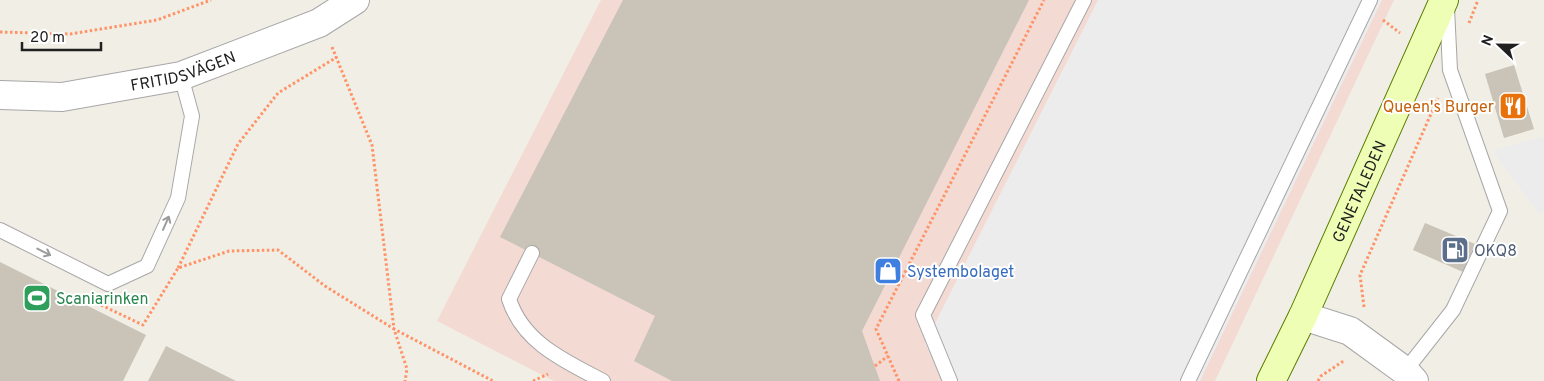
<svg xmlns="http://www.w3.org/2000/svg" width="1544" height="381" font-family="Overpass,sans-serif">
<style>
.commercial{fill:#f3dad3}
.parking{fill:#ececec}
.building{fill:#c9c3b8}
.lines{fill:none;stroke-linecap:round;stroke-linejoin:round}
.service-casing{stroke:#a7a7a7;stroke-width:16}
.minor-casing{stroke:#a7a7a7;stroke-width:30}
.secondary-casing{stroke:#597d00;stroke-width:30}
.path{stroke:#ff9368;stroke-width:3;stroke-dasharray:2.5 2.5;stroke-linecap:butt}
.service{stroke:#fff;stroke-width:14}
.minor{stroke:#fff;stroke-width:28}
.secondary{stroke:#eeffb5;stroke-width:28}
.oneway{stroke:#9b9b9b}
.labels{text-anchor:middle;stroke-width:4;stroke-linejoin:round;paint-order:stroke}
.street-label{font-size:16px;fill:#202020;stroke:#fff}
.food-label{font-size:16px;fill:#c56008;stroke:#fff;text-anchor:end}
.service-label{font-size:16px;fill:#4e5e75;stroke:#fff;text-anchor:start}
.shop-label{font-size:16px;fill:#366cbe;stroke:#fff;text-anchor:start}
.leisure-label{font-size:16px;fill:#27864d;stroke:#fff;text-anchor:start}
</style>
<rect width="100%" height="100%" fill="#f1efe5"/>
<path class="commercial" d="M601,0H1394L1215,381H554L437,321Z"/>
<path class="parking" d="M1098,0H1382L1200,381H943L925,343Z
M1544,136V212L1540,215L1492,151Z"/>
<path class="building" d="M623,0H1029L862,331L880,381H672L634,361L655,316L500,237Z
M1514,65L1534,129L1504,138L1485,74Z
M1425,223L1475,244L1463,272L1413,250Z
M0,262L146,335L123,381H0Z
M166,346L236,381H148Z"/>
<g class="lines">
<defs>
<path id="service" d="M0,230L108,284L147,266L178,198L192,116L181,76
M532,253L509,299C523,343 565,361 603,381
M1405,371L1453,310L1500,211L1450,70L1447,8
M950,381L923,315L1084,0
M1188,381L1370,0"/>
<g id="minor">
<path id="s1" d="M0,95L62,97L181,76L319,23L355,0"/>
<path d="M1303,316L1350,331L1405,371L1414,381"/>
</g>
<g id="secondary">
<path id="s2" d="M1271,381L1303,316L1444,0"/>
</g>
</defs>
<use href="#service" class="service-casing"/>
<use href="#minor" class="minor-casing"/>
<use href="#secondary" class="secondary-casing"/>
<path class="path" d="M1383,20L1400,33
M1469,23L1478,0
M0,32L70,34L157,20L211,0
M332,47L372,145L394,329L493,381
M178,268L238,144L278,93L337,57
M101,305L143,325L178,268L229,251L278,250L325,286L394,329L407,369L405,381
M1364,307L1360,275L1438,98
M875,366L888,356
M533,381L548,374
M899,381L876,329L1044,0
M1318,381L1321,376L1342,362H1345"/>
<use href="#service" class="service"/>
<use href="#minor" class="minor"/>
<use href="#secondary" class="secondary"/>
</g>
<defs><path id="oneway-shaft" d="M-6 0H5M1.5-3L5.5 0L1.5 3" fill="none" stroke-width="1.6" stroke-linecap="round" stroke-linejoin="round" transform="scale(1.25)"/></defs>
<g class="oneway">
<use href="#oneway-shaft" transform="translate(166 223) rotate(-66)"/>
<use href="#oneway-shaft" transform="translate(44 252) rotate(27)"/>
</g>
<defs>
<symbol id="restaurant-square" viewBox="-11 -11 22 22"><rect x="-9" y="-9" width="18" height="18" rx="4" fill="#e8710a" stroke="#fff"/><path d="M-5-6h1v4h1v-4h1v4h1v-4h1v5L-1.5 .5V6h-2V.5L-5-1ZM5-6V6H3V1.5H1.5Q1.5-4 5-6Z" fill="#fff"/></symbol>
<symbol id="fuel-square" viewBox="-11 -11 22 22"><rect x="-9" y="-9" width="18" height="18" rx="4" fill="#5c6f8a" stroke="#fff"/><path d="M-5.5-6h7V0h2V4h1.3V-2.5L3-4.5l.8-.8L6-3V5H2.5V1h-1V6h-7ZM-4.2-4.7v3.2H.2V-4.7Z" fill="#fff"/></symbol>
<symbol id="shop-square" viewBox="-11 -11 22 22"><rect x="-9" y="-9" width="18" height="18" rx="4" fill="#3f7fe0" stroke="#fff"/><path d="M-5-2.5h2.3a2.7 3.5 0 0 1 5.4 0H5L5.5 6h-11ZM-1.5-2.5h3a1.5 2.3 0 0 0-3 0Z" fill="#fff"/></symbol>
<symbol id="stadium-square" viewBox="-11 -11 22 22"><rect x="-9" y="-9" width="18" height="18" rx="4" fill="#2e9e5b" stroke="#fff"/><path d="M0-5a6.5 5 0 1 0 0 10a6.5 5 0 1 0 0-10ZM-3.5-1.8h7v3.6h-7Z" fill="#fff"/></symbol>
</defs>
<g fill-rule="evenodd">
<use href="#restaurant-square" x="1497" y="90" width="32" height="32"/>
<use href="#fuel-square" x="1439" y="234" width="32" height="32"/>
<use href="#shop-square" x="872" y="255" width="32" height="32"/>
<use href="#stadium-square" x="21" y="282" width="32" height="32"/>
</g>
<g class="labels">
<g class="street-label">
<text dy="6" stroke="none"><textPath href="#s1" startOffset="186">FRITIDSVÄGEN</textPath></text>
<text dy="6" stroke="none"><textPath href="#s2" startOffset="209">GENETALEDEN</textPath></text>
</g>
<g class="food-label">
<text x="1494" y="112">Queen's Burger</text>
</g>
<g class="service-label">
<text x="1474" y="256">OKQ8</text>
</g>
<g class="shop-label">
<text x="907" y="277">Systembolaget</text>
</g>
<g class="leisure-label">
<text x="56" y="304">Scaniarinken</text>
</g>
</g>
<g transform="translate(1499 45) rotate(292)" stroke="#ffffff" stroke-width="4" paint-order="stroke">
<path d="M0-4L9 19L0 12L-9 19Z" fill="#202020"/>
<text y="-8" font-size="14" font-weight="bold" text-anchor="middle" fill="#202020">N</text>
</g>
<path d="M22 42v8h79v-8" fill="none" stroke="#202020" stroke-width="2.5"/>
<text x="30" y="42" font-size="15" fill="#202020" stroke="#ffffff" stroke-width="4" paint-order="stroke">20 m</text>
</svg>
